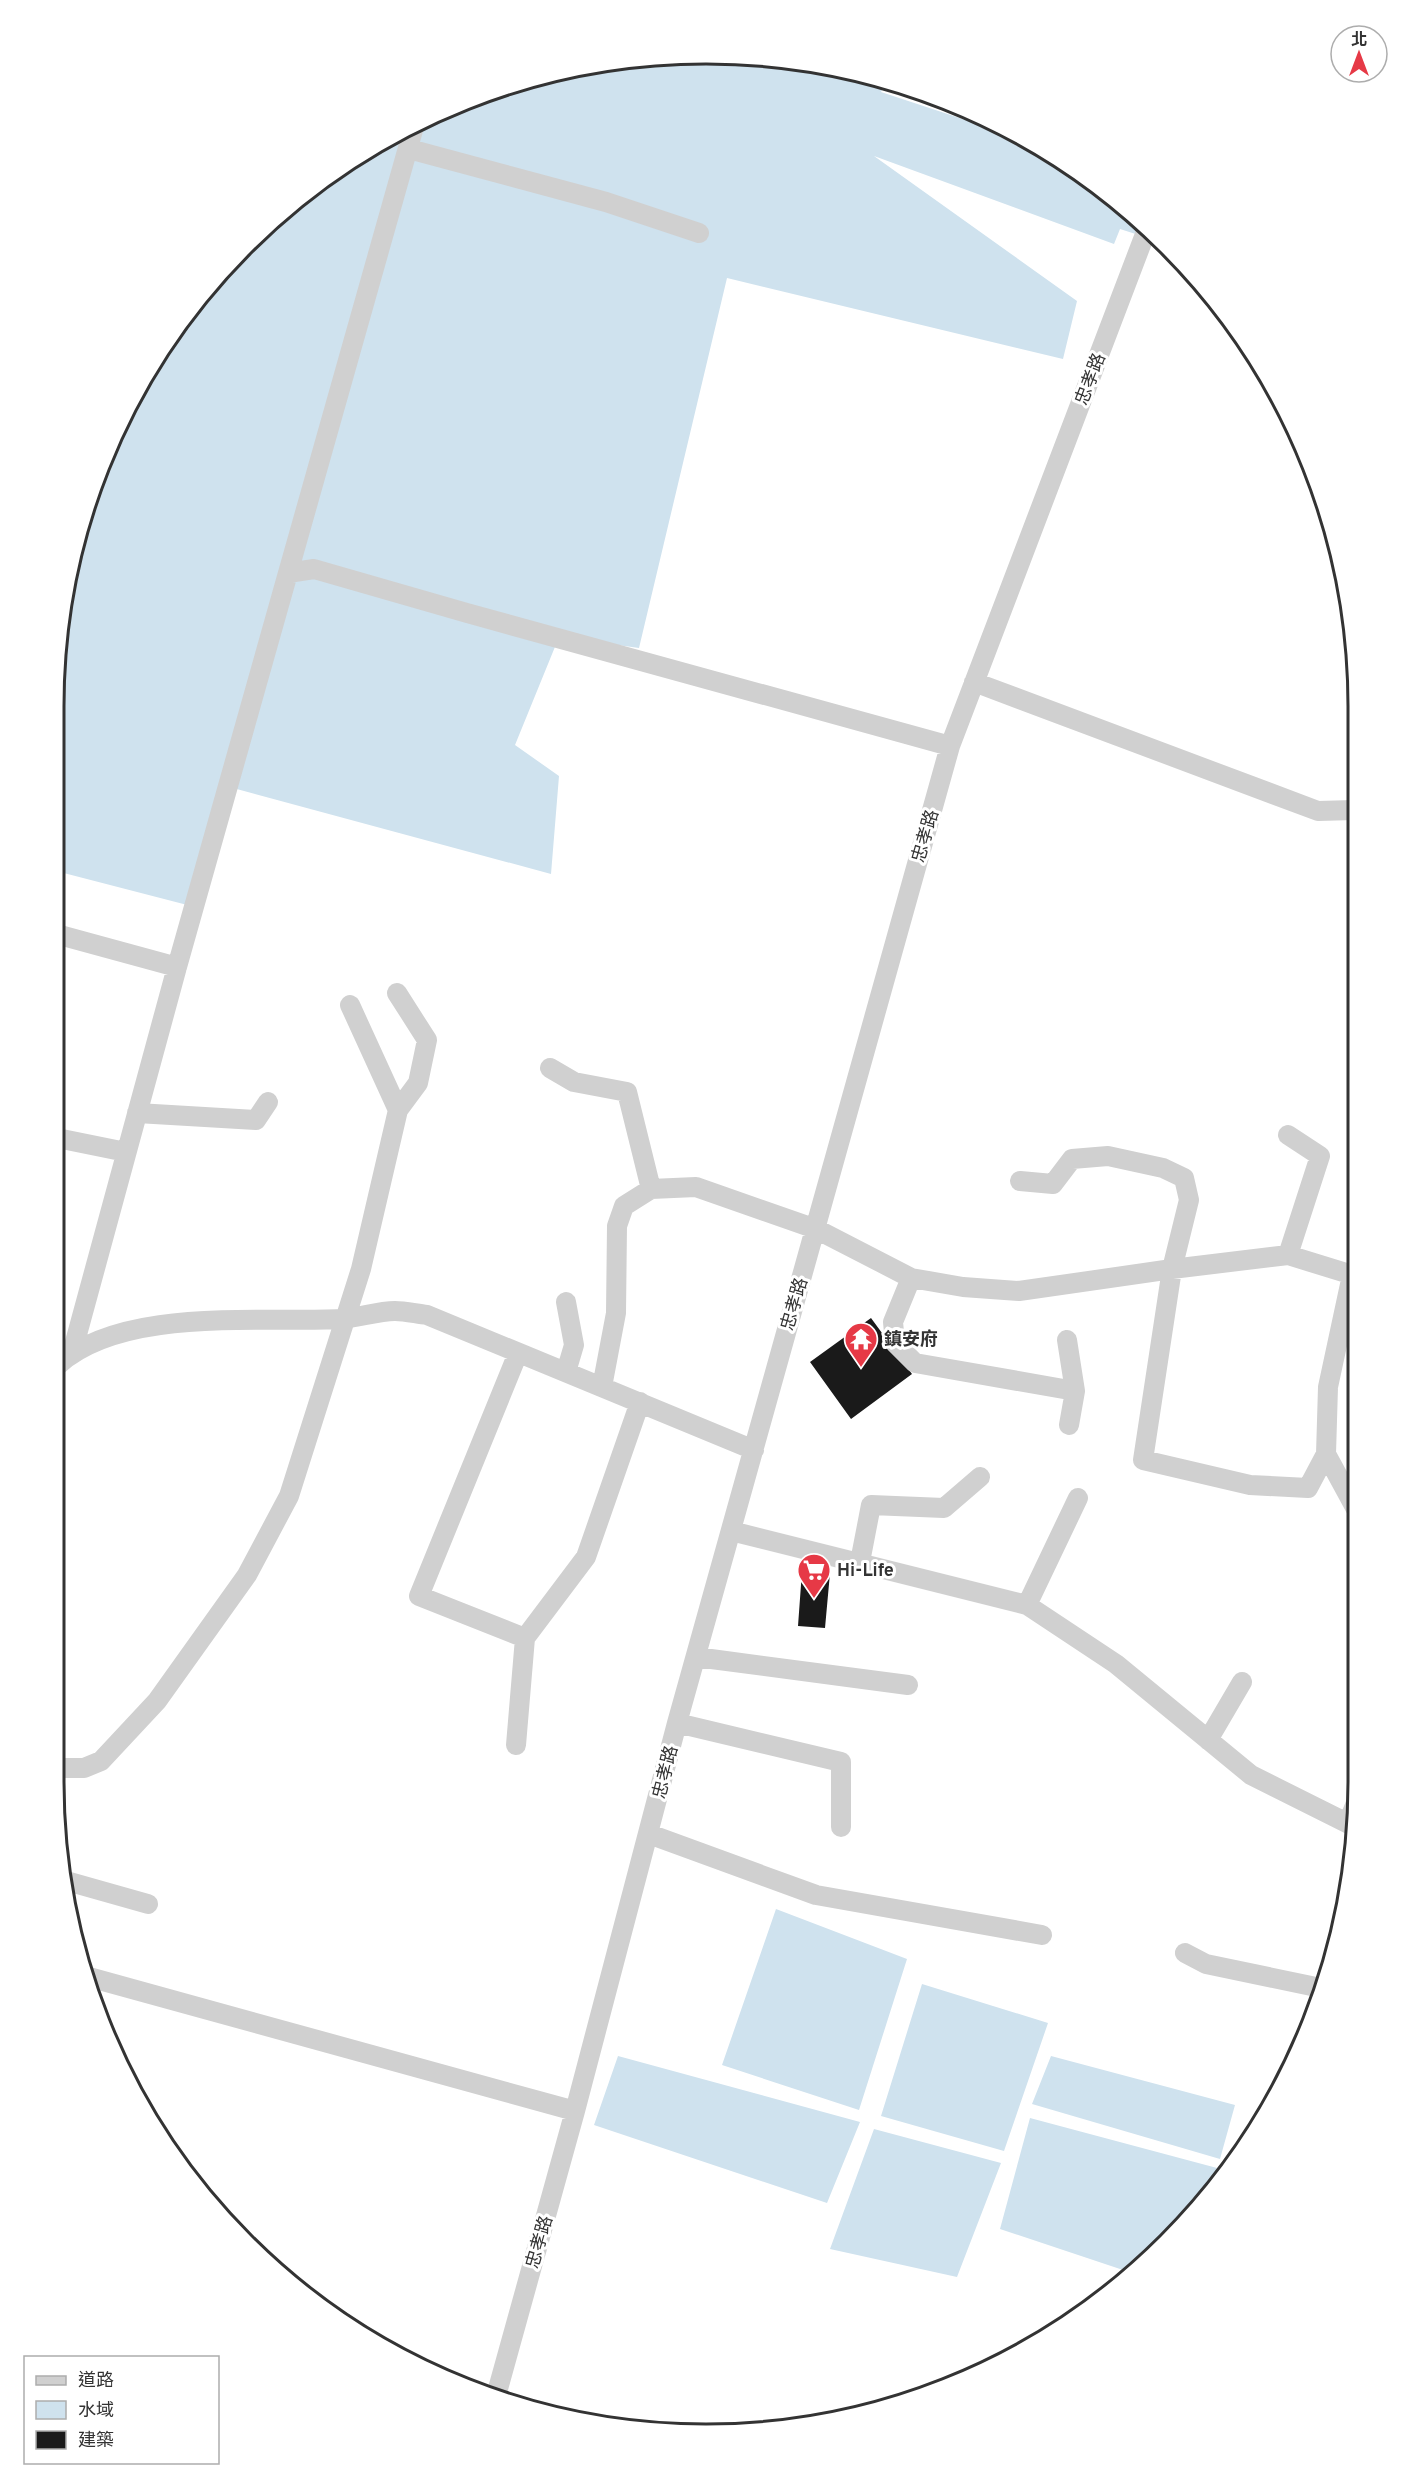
<svg xmlns="http://www.w3.org/2000/svg" width="1413" height="2488" font-family="Overpass,'Noto Sans TC',sans-serif">
<style>
.water{fill:#cfe2ee}
.building{fill:#1a1a1a}
.lines{fill:none;stroke-linecap:round;stroke-linejoin:round}
.minor{stroke:#d0d0d0;stroke-width:20}
.labels{text-anchor:middle;stroke-width:6;stroke-linejoin:round;paint-order:stroke}
.street-label{font-size:18px;fill:#333;stroke:#fff}
.poi-label{font-size:18px;font-weight:bold;fill:#333;stroke:#fff;text-anchor:start}
.rim{fill:none;stroke:#333;stroke-width:3}
</style>
<rect width="100%" height="100%" fill="#fff"/>
<path class="water" d="M664,55L792,60L886,82L881,92L1035,143L1148,230V238L1120,229L1114,244L874,156L1077,301L1063,359L727,278L639,648L559,637L515,745L559,776L551,874L233,788L195,907L56,871L55,664L76,537L142,380L216,276L310,189L418,121L538,76Z
M776,1909L907,1959L859,2110L722,2065Z
M922,1984L1048,2023L1004,2151L881,2116Z
M618,2056L860,2122L827,2203L594,2125Z
M1051,2056L1235,2105L1220,2159L1032,2104Z
M1030,2118L1217,2168L1206,2200L1197,2211L1135,2274L1000,2229Z
M874,2129L1001,2163L957,2277L830,2249Z"/>
<path class="building" d="M871,1318L912,1374L851,1419L810,1362Z
M802,1571L830,1573L825,1628L798,1626Z"/>
<g class="lines">
<path class="minor" d="M409,149L606,202L699,233
M288,573L415,123
M974,682L1318,811L1354,810
M56,934L177,967
M350,1005L398,1110
M550,1068L574,1082L627,1092L651,1189
M137,1113L256,1120L268,1102
M1288,1135L1320,1156L1288,1255
M57,1138L126,1152
M1020,1181L1053,1184L1072,1159L1108,1156L1163,1168L1184,1178L1189,1200L1172,1269L1143,1460L1250,1485L1308,1488L1326,1454
M1352,1275L1328,1387L1326,1454L1357,1511
M911,1278L893,1322L895,1343L915,1363L1075,1391
M566,1302L574,1345L566,1372
M1067,1340L1075,1391L1069,1425
M72,1353L177,967L288,573L314,569L467,613L950,746
M518,1353L419,1596L525,1638L586,1557L640,1402
M58,1365C122,1307 259,1323 341,1319C359,1318 377,1311 395,1311C405,1311 417,1314 427,1315L754,1450
M602,1387L616,1313L617,1226L624,1206L651,1189L696,1187L816,1229L911,1278L963,1287L1019,1291L1172,1269L1288,1255L1356,1276
M731,1531L1027,1605L1116,1664L1251,1775L1357,1828
M860,1562L871,1505L944,1508L980,1477
M1027,1605L1078,1498
M696,1657L908,1685
M677,1723L841,1762V1827
M1208,1740L1242,1682
M516,1745L525,1638
M59,1768H84L101,1761L157,1701L247,1575L289,1496L361,1269L398,1110L418,1083L427,1040L397,993
M1348,1823L1358,1798
M649,1834L816,1895L1042,1935
M63,1880L148,1904
M1185,1953L1206,1964L1321,1988
M85,1976L575,2111
M496,2396L575,2111L677,1723L950,746L1147,229"/>
</g>
<defs>
<symbol id="temple-pin" viewBox="-11 -11 22 30"><path d="M0 17L-7.5 6A9.5 9.5 0 1 1 7.5 6Z" fill="#e63946" stroke="#fff"/><path d="M0-6L5-2H3V0L6.5 2.5H4V6H1.5V3h-3V6H-4V2.5H-6.5L-3 0V-2H-5Z" fill="#fff"/></symbol>
<symbol id="supermarket-pin" viewBox="-11 -11 22 30"><path d="M0 17L-7.5 6A9.5 9.5 0 1 1 7.5 6Z" fill="#e63946" stroke="#fff"/><path d="M-6-5.5h2.5l.6 2H6L4.5 2H-2.5L-4.4-4H-6ZM-1.5 3.2a1.3 1.3 0 1 0 .1 0ZM3 3.2a1.3 1.3 0 1 0 .1 0Z" fill="#fff"/></symbol>
</defs>
<g fill-rule="evenodd">
<use href="#temple-pin" x="842" y="1320" width="38" height="52"/>
<use href="#supermarket-pin" x="795" y="1551" width="38" height="52"/>
</g>
<g class="labels">
<g class="street-label">
<text transform="translate(1090 379) rotate(-69)" y="6">忠孝路</text>
<text transform="translate(925 836) rotate(-74)" y="6">忠孝路</text>
<text transform="translate(794 1304) rotate(-74)" y="6">忠孝路</text>
<text transform="translate(665 1772) rotate(-76)" y="6">忠孝路</text>
<text transform="translate(539 2242) rotate(-74)" y="6">忠孝路</text>
</g>
<g class="poi-label">
<text x="884" y="1345">鎮安府</text>
<text x="837" y="1576">Hi-Life</text>
</g>
</g>
<path d="M0 0H1413V2488H0ZM706 64H706A642 642 0 0 1 1348 706V1782A642 642 0 0 1 706 2424H706A642 642 0 0 1 64 1782V706A642 642 0 0 1 706 64Z" fill="#fff" fill-rule="evenodd"/>
<path class="rim" d="M706 64H706A642 642 0 0 1 1348 706V1782A642 642 0 0 1 706 2424H706A642 642 0 0 1 64 1782V706A642 642 0 0 1 706 64Z"/>
<rect x="24" y="2356" width="195" height="108" fill="#ffffff" stroke="#adadad" stroke-width="1.5"/>
<rect x="36" y="2376" width="30" height="9" fill="#d0d0d0" stroke="#adadad" stroke-width="1.5"/>
<text x="78" y="2386" font-size="18" fill="#333333">道路</text>
<rect x="36" y="2401" width="30" height="18" fill="#cfe2ee" stroke="#adadad" stroke-width="1.5"/>
<text x="78" y="2416" font-size="18" fill="#333333">水域</text>
<rect x="36" y="2431" width="30" height="18" fill="#1a1a1a" stroke="#adadad" stroke-width="1.5"/>
<text x="78" y="2446" font-size="18" fill="#333333">建築</text>
<g transform="translate(1359 54)"><circle r="28" fill="#ffffff" stroke="#adadad" stroke-width="1.5"/>
<path d="M0-4.5L10 22L0 15L-10 22Z" fill="#e63946"/>
<text y="-9" font-size="16" font-weight="bold" text-anchor="middle" fill="#333333">北</text>
</g>
</svg>
